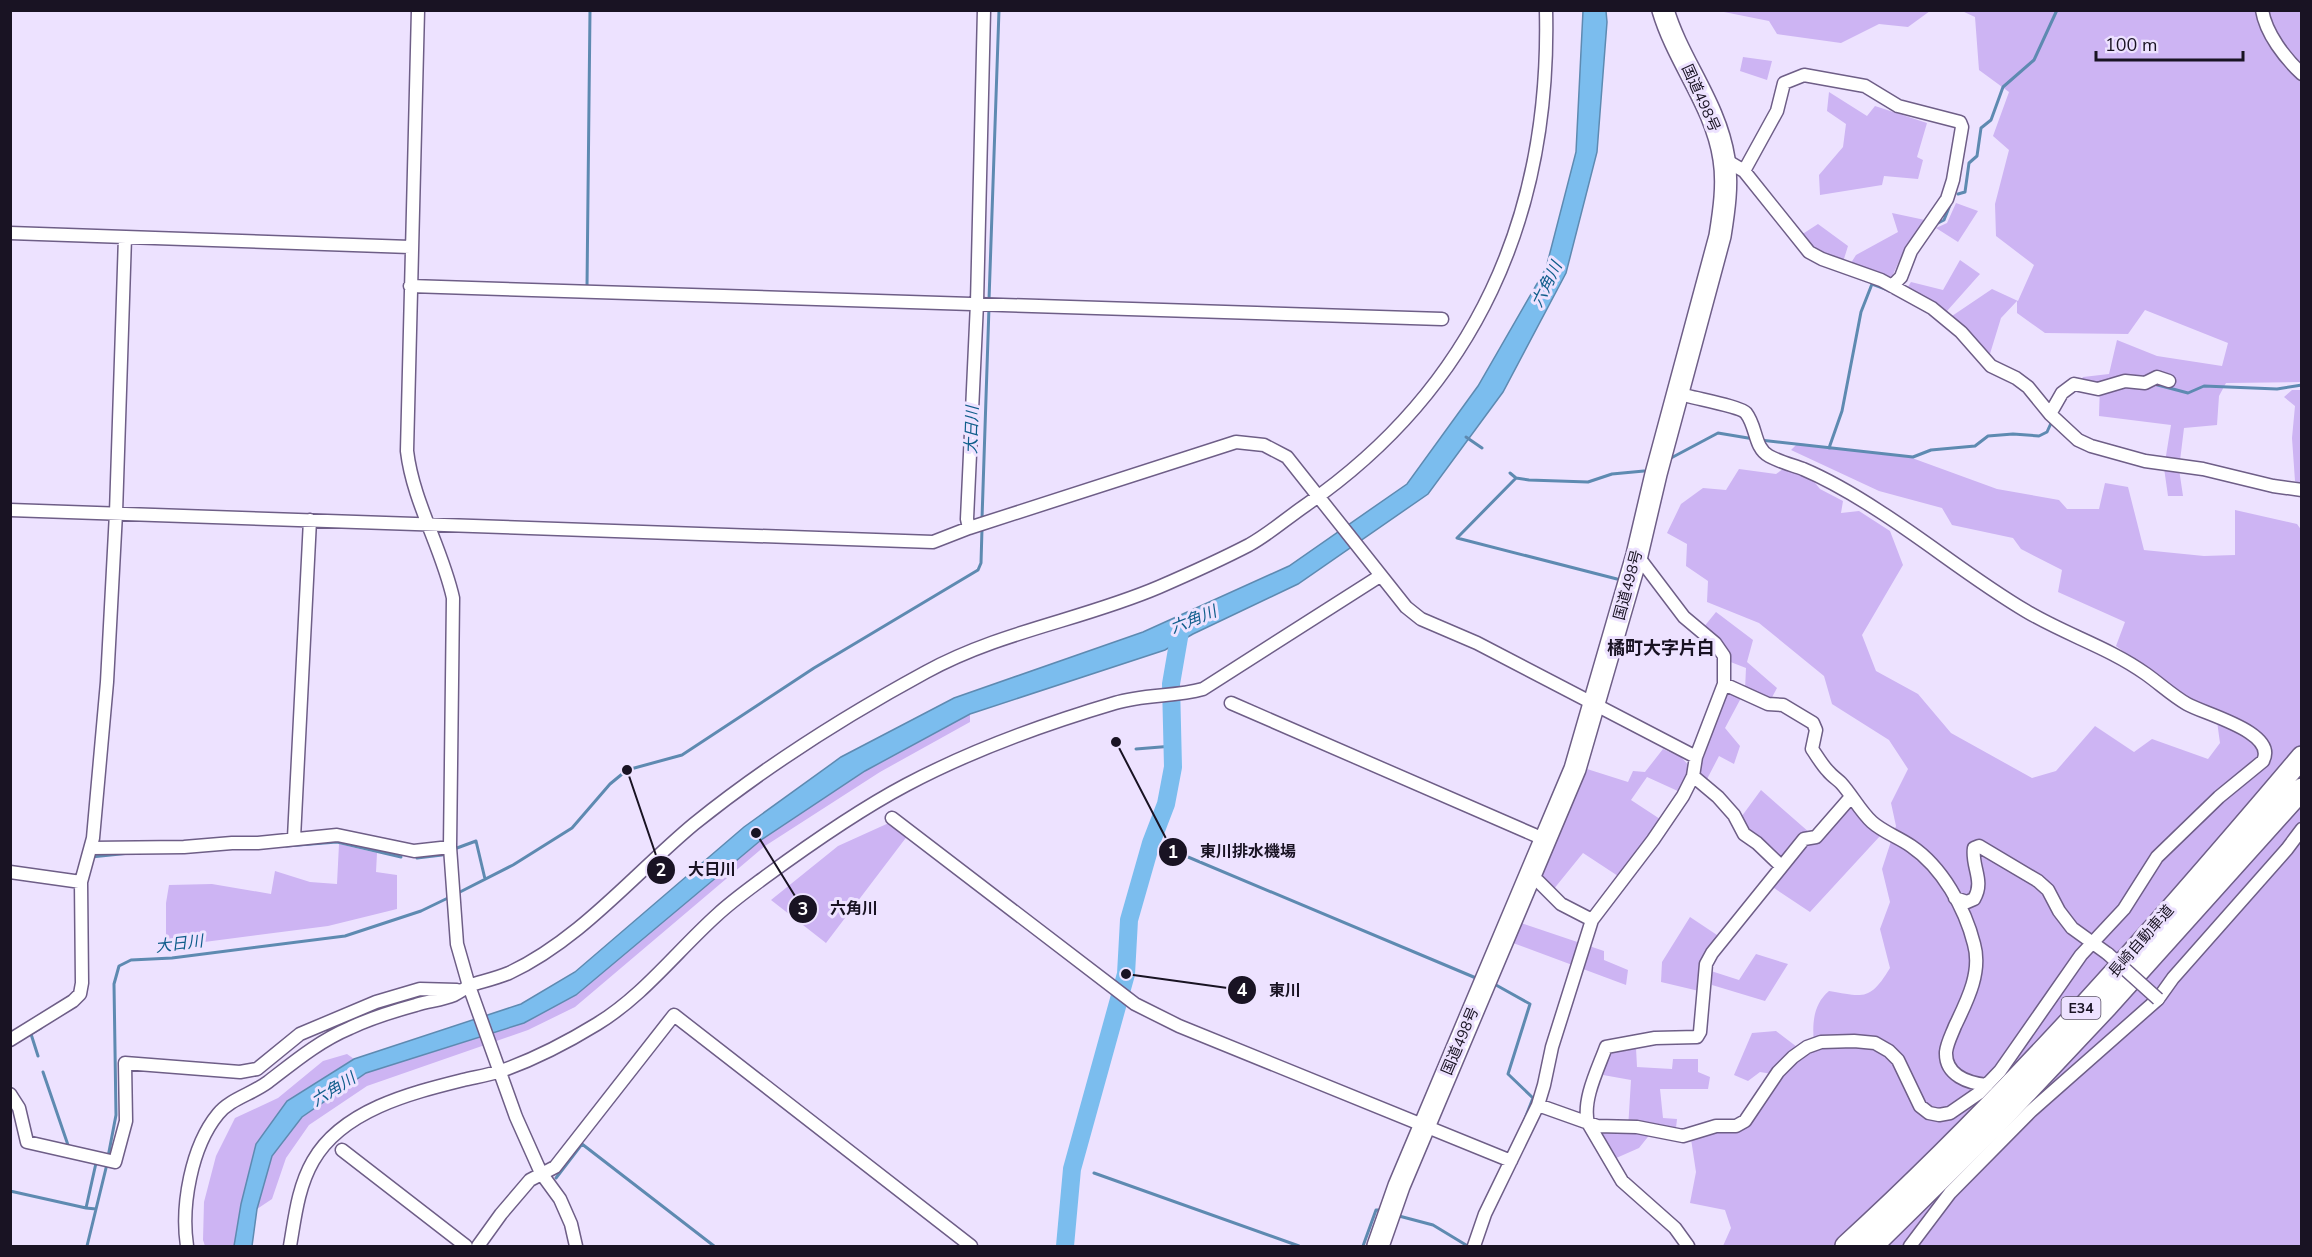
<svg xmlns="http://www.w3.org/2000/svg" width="2312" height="1257" font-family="'Nunito Sans','Noto Sans JP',sans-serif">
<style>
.green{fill:#cdb4f3}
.water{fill:#7bbdee;stroke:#5e8ab1;stroke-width:1.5}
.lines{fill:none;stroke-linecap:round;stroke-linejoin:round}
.stream{stroke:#5e8ab1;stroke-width:3}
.river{stroke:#7bbdee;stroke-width:18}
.street-casing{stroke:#6e5e87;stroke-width:15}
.highway-casing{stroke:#6e5e87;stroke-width:24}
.street{stroke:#fff;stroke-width:12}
.highway{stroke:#fff;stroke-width:21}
.street-bridge-casing{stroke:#6e5e87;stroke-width:15;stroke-linecap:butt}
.street-bridge{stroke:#fff;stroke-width:12}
.labels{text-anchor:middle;stroke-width:6;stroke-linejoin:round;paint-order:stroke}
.shield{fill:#ede2ff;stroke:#595165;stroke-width:1.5}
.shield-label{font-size:14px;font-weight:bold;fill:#191323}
.street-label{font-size:15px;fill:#191323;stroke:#ede2ff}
.water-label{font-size:16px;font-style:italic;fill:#0f5d8b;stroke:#ede2ff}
.quarter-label{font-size:18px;font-weight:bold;fill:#191323;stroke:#ede2ff}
.leader{fill:none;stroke:#191323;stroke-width:2}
.callout-dot{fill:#191323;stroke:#ede2ff;stroke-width:2}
.mark-label{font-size:18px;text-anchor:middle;font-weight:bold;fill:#fff}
.callout-label{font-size:16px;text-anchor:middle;font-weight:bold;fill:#191323;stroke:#ede2ff;stroke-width:6;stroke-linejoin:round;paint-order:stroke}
</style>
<rect width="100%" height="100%" fill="#ede2ff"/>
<path class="green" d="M1719,11L1930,10V11L1908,27L1879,24L1841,43L1777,34L1769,21Z
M1962,11H2301V382L2226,383L2219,396L2217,425L2184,428L2179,469L2183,496H2168L2164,468L2171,425L2099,416L2100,385L2080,382L2083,377L2109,374L2117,340L2157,356L2222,366L2228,343L2145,310L2128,334L2045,333L2017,313V301L2001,318L1989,357L1952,316L1992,289L2018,301L2034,265L1996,236L1995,204L2009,150L1993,136L2009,92L1979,70L1975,17Z
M1743,57L1772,61L1767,80L1740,71Z
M1829,92L1867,116L1875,106L1927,123L1917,157L1923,160L1918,179L1884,176L1882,185L1820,195L1819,175L1843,147L1846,124L1827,111Z
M1956,203L1978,211L1958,242L1936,228L1947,223Z
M1892,213L1925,220L1905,248L1891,279L1849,266L1856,255L1898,232Z
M1818,224L1848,246L1843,262L1816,251L1801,235Z
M1960,260L1980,274L1947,311L1906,290L1911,282L1943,290Z
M2292,390H2301V484L2295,481L2292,438L2295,406L2284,397Z
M1798,443L1912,458L1997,489L2059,500L2067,509H2099L2105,483L2128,487L2144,550L2204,556L2235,555V510L2297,524L2302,531L2301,1246H1723L1731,1228L1725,1210L1690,1203L1696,1172L1691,1139L1713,1132H1737L1751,1121L1780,1075L1794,1062L1815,1051C1812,1029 1811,1006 1829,991C1864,997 1870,1001 1890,968L1880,929L1890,902L1882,869L1896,826L1891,803L1908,769L1889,740L1832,704L1824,676L1759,623L1707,602L1708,581L1686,566L1687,544L1667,533L1681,504L1703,488L1726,490L1739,469L1776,474L1783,469L1812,479L1820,489L1843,501L1841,513L1859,511L1890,531L1903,565L1862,635L1876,671L1918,694L1951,733L2032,778L2056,771L2095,726L2134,752L2152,739L2208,759L2220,743L2217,721L2116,646L2125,622L2058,592L2062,570L2021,549L2013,538L1952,525L1942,508L1879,491L1791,450Z
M1716,612L1753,640L1747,662L1777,688L1770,701L1745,690L1746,668L1728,661L1703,628Z
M1727,691L1741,698L1725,728L1740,746L1734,764L1719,756L1706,781L1698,774Z
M970,714V722L880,772L765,846L575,1007L528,1030L367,1086L309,1125L286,1158L272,1199L257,1209L272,1156L302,1117L366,1073L524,1023L576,995L761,840L865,771Z
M1663,749L1681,757L1691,768L1680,792L1647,777L1631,800L1660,819L1618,876L1583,853L1553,890L1540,880L1587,769L1628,782L1633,771L1645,772Z
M1761,790L1818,840L1849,802L1880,836L1810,912L1771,886L1785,866L1739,820Z
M891,822L908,835L826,943L771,900L838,846Z
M339,844L377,853L376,872L397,875V909L328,926L166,947V903L169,885L212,884L271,894L275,871L310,882L337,884Z
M1690,917L1720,937L1701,958L1699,991L1661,982L1662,962Z
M1521,923L1604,951V960L1628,970L1626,985L1513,943Z
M1756,954L1788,964L1765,1001L1712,985L1711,971L1739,980Z
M1776,1031L1797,1047L1772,1074L1760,1072L1748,1081L1734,1075L1752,1033Z
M1636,1048L1637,1067L1672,1069L1673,1059H1698V1072L1710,1077L1708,1089H1660L1663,1118L1677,1119L1675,1137L1651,1133L1639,1148L1614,1159L1598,1130L1628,1129L1631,1080L1603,1075L1610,1051Z
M347,1054L354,1059L287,1101L241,1204L234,1246H205L203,1240L204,1202L216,1156L235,1118L278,1098L323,1061Z"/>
<path class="water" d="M1583,11H1606L1607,22L1597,152L1566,273L1503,392L1428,494L1298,584L1193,634L1165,650L970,714L865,771L761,840L576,995L524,1023L366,1073L302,1117L272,1156L257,1209L252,1246H234L241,1204L256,1144L287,1101L354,1059L521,1004L575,972L744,827L841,757L954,698L1143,632L1289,566L1407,484L1478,386L1546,268L1576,152Z"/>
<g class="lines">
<path class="stream" d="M1958,194L1965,192L1969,163L1977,156L1981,128L1991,120L2003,87L2034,60L2057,10
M1936,224L1944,220L1950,205
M587,287L590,10
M989,300L999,10
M2154,384L2188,393L2204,386L2277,389L2302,385
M1466,437L1482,448
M1760,440L1913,457L1931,450L1975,446L1988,436L2013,434L2039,436L2047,432L2052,421
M1829,448L1842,411L1861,312L1872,284L1888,290
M1671,458L1718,433L1754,439
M1510,473L1516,478L1529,480L1588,482L1612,474L1644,471
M1516,478L1457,538L1617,579
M982,519L989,307
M1136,749L1173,746
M286,846L337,842L401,857
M457,848L476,841L485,879
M1169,849L1476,978
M91,857L130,853
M417,858L442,855
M458,893L513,865L572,828L610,784L627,770L682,755L814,668L978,570L981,563L982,529
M1496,985L1530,1004L1508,1074L1533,1098L1521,1129
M38,1056L31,1034L41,1028
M43,1072L69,1148
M108,1157L116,1115L114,984L119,966L131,960L172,958L345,936L421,911L450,897
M1094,1173L1299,1246
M556,1178L582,1144L714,1246
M10,1191L86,1208L96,1209
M86,1208L96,1163
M1399,1216L1433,1225L1466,1245
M87,1246L107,1164
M1363,1246L1376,1210H1382"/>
<path class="river" d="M1065,1246L1072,1169L1126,974L1129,920L1151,843L1166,804L1173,767L1171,684L1181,626"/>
<defs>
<path id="street" d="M418,10L407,451C413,502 442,548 453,598L450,847L457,944L469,986L516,1117L541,1173L560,1199L571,1224L576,1246
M2262,10C2266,34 2285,58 2302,74
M1724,159L1744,171L1809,252L1822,259L1881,280L1932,308L1961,332L1991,366L2016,378L2028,387L2050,414L2078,440L2091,446L2145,461L2203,469L2273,486L2302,490
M1744,171L1777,111L1784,83L1804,75L1865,86L1898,106L1960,122L1962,127L1953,180L1947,199L1911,251L1901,277L1892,286
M10,233L410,247
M410,286L1442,319
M2050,414L2062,393L2074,384L2098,389L2125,381L2145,383L2157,377L2169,381
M10,510L933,542L969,528L1236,442L1264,445L1287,457L1406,607L1421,619L1477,643L1696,757
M969,528L967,519L977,303L984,10
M1724,684L1768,704L1783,705L1813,723L1816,730L1812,749C1817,756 1822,765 1828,771C1832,776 1837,779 1841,783C1852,795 1860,811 1872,822C1883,832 1898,837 1911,846C1942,867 1965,908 1974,944C1982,972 1967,1001 1955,1026C1952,1034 1947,1043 1946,1052C1945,1076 1969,1083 1987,1085
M1231,703L1546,840
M1693,776L1718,797L1734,815L1744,834L1757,843L1781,866
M892,818L1135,1004L1179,1026L1511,1161
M294,838L310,520
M91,848L184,847L232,843H258L337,835L414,851L450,847
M10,872L81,882
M1530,877L1538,881L1561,904L1592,920
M1955,898L1967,902L1974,899C1985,881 1971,866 1974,848L1979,846L2038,881L2048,890L2059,911L2072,928L2108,954
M10,1040L73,1001L80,994L82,983L81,882L93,838L107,682L116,513L125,237
M10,1094L19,1108L27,1142L115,1162L126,1121L125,1063L240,1072L257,1069L300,1034L376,1002L420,989L457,990
M1538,1105L1597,1126L1637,1127L1683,1136L1716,1126H1736L1745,1121L1778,1072L1793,1057L1807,1047L1821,1042L1854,1041L1875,1043L1889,1051L1898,1060L1920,1106L1929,1113L1939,1115L1950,1113L1979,1093L2000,1071L2081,955L2124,909L2157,857L2219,797L2263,761C2278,732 2204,714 2187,704C2173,696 2160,684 2146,674C2108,647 2066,635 2026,611C1975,581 1929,543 1879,511C1856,496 1829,480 1803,469C1792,465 1780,462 1769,456C1754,448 1757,427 1746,413C1740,406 1691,398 1677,393
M342,1150L466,1246
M187,1246C181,1206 191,1147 218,1114C230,1099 252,1094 268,1082C294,1062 319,1041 350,1028C371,1018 394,1011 416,1005C428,1001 442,1000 454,995C460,992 465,988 471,985C484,981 497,978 509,973C580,940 635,873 694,824C766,766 845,716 926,672C1001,631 1082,620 1159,587C1189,574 1220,560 1249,545C1269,534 1287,518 1306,505C1476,387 1551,215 1546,10
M290,1246C295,1217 298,1187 313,1161C342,1110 411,1093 463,1080C476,1077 489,1075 501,1071C535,1059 566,1043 597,1024C643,996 677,951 717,915C732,901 749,889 765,877C810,844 857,811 906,785C972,750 1044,724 1115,703C1144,694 1174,697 1203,689L1380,576
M478,1246L501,1214L530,1180L555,1167L674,1015L971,1246
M1474,1246L1485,1214L1538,1105L1544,1085L1552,1047L1592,920L1653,840L1683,796L1693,776L1696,757L1724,684V656L1715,643L1684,617L1637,555
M1688,1246L1675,1228L1622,1181L1588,1123C1582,1100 1598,1069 1606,1047L1655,1038L1697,1037L1700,1032L1706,964L1712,953L1804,839L1816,837L1850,798
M1910,1246L1950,1193L2031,1111L2158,999L2173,978L2287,849L2302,829"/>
<path id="highway" d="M1378,1246L1399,1186L1575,769L1637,555L1656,474L1720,236C1724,211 1728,184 1724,159C1716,105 1678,61 1663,10
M1846,1246C2010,1096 2158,927 2302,757
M1872,1246L1994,1126L2107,1006L2302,789"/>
</defs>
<use href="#street" class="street-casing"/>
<use href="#highway" class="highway-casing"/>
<use href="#street" class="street"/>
<use href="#highway" class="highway"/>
<defs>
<path id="street-bridge" d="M2108,954L2158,999"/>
</defs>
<use href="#street-bridge" class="street-bridge-casing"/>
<use href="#street-bridge" class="street-bridge"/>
</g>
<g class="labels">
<rect class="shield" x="2061.5" y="997" width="39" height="22" rx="4.5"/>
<g class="shield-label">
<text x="2081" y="1013">E34</text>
</g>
<g class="street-label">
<text transform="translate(1701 98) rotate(66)" y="5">国道498号</text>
<text transform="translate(1628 585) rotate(-75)" y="5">国道498号</text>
<text transform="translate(2141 941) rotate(-49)" y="5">長崎自動車道</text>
<text transform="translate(1460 1041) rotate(-67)" y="5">国道498号</text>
</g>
<g class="water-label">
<text transform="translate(1546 284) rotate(-64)" y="6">六角川</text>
<text transform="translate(971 430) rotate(-88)" y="6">大日川</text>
<text transform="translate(1193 619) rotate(-22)" y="6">六角川</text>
<text transform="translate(179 943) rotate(-7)" y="6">大日川</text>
<text transform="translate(333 1089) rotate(-32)" y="6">六角川</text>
</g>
<g class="quarter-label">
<text x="1661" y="654">橘町大字片白</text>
</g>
</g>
<path class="leader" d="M1116 742L1173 852M627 770L661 870M756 833L803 909M1126 974L1242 990"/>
<g class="callout-dot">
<circle cx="1116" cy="742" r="6"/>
<circle cx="627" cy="770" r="6"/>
<circle cx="756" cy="833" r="6"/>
<circle cx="1126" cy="974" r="6"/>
<circle cx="1173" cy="852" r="15"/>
<circle cx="661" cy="870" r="15"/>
<circle cx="803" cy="909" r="15"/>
<circle cx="1242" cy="990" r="15"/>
</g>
<g class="mark-label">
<text x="1173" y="858">1</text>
<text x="661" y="876">2</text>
<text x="803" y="915">3</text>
<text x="1242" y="996">4</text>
</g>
<g class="callout-label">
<text x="1248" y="857">東川排水機場</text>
<text x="712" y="875">大日川</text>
<text x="854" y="914">六角川</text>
<text x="1285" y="996">東川</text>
</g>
<rect width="2312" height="1257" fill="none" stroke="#191323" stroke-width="24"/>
<path d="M2096 51v9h147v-9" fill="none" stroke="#191323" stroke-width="3"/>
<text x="2105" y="51" font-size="18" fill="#191323" stroke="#ede2ff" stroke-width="4.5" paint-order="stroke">100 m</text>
</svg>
